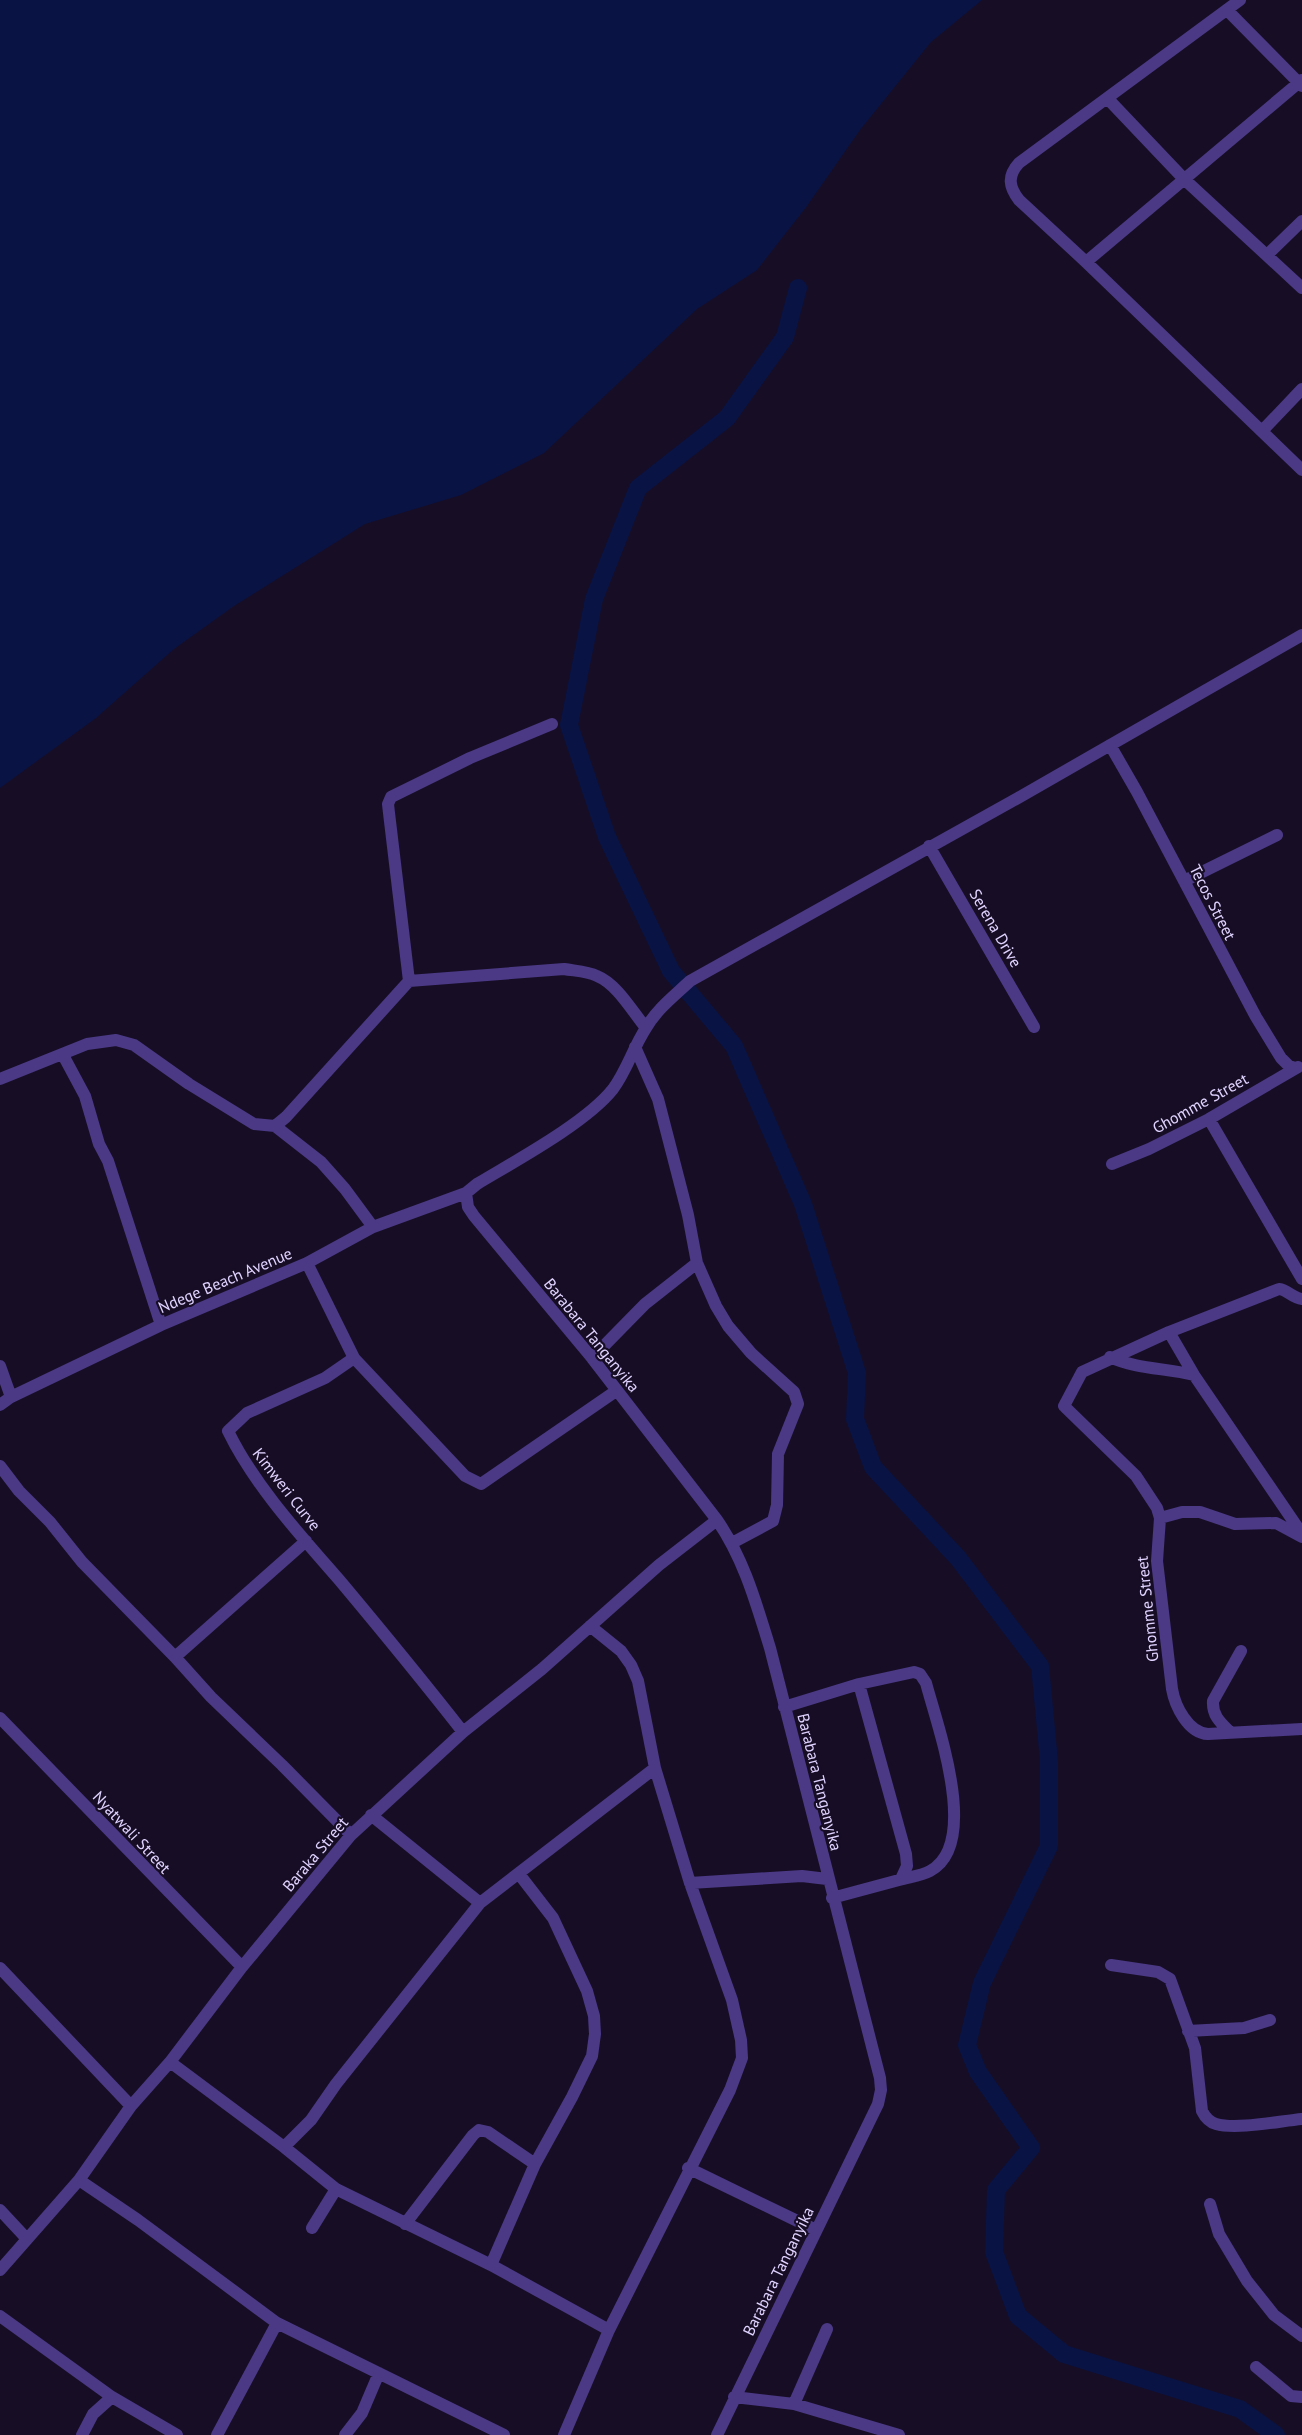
<svg xmlns="http://www.w3.org/2000/svg" width="1302" height="2435" font-family="'PT Sans',sans-serif">
<style>
.water{fill:#091344}
.lines{fill:none;stroke-linecap:round;stroke-linejoin:round}
.river{stroke:#091344;stroke-width:18}
.minor{stroke:#4b3986;stroke-width:12}
.labels{text-anchor:middle;stroke-width:4.5;stroke-linejoin:round;paint-order:stroke}
.street-label{font-size:16px;fill:#e1d3ff;stroke:#170e26}
</style>
<rect width="100%" height="100%" fill="#170e26"/>
<path class="water" d="M0,0H982L931,42L860,130L807,206L757,270L697,309L544,453L461,495L365,524L234,606L174,649L96,718L0,788Z"/>
<g class="lines">
<path class="river" d="M798,288L785,337L727,418L638,488L594,599L569,725L607,837L671,971L734,1046L803,1204L857,1373L855,1419L873,1467L958,1558L1040,1666L1049,1761V1846L982,1983L967,2045L978,2072L1031,2148L996,2190L994,2252L1018,2316L1064,2354L1240,2409L1276,2435"/>
<path class="minor" d="M1240,0L1019,163C1007,176 1009,187 1019,200L1086,262L1302,470
M1227,10L1302,86
M1108,99L1184,179L1302,288
M1268,254L1302,221
M1086,262L1302,80
M1262,431L1302,389
M1110,745L1137,792L1256,1017L1281,1058L1289,1066L1295,1068
M929,846L1034,1027
M1184,881L1277,835
M409,981L389,813L388,804L391,797L470,758L552,724
M635,1047L658,1099L688,1215L697,1263L716,1306L728,1326L751,1353L794,1392L798,1404L778,1454L777,1505L773,1521L732,1543
M63,1055L85,1096L99,1144L108,1161L161,1325
M0,1079L87,1044L116,1040L134,1045L189,1084L254,1124L275,1126L286,1117L409,981L564,969C575,971 587,971 597,976C617,984 632,1011 646,1028
M1209,1119L1302,1279
M275,1126L321,1162L345,1189L373,1227
M1112,1164L1149,1149L1209,1119L1298,1067
M466,1193L468,1207L474,1216L592,1358L717,1520C744,1559 756,1603 770,1648L880,2078L881,2090L878,2104L717,2435
M307,1263L354,1358L325,1378L247,1413L228,1431C254,1485 301,1536 341,1582C382,1631 423,1681 463,1732
M1169,1332L1194,1375L1302,1534
M1110,1357C1136,1369 1166,1368 1194,1375
M354,1358L465,1476L481,1484L616,1391
M592,1358L645,1304L697,1263
M0,1366L11,1397
M0,1405L11,1397L161,1325L307,1263L373,1227L466,1193L477,1184C515,1161 586,1123 613,1089C627,1070 633,1048 646,1028C657,1009 674,996 690,981L1018,798L1302,635
M1064,1406L1082,1372L1169,1332L1279,1289C1288,1290 1292,1298 1302,1299
M1065,1407L1136,1476L1157,1508L1160,1518L1157,1561L1172,1689C1175,1706 1188,1733 1208,1734L1302,1729
M0,1466L19,1491L50,1522L82,1562L175,1657L211,1697L282,1765L351,1835
M1160,1518L1182,1512H1200L1235,1524L1276,1523L1302,1537
M175,1657L306,1541
M859,1684L906,1854L907,1866L901,1879
M784,1707L859,1684L914,1672L920,1674L926,1683C937,1725 981,1844 930,1871C921,1876 909,1877 899,1880C877,1886 854,1892 832,1898
M0,1718L242,1967
M1231,1733C1221,1723 1212,1716 1213,1701L1241,1651
M371,1815L480,1903
M690,1883L802,1876L827,1879
M1111,1965L1158,1972L1170,1979L1195,2048L1202,2111C1205,2117 1209,2122 1216,2124C1236,2130 1280,2121 1302,2119
M0,1968L131,2106
M1188,2031L1244,2028L1270,2020
M170,2062L284,2147L336,2189L491,2265L609,2330
M284,2147L311,2120L336,2084L480,1903L655,1768
M688,2168L816,2230
M79,2180L138,2220L277,2323L504,2435
M1210,2204L1219,2234L1247,2281L1274,2315L1302,2336
M0,2210L27,2239
M405,2224L473,2135L479,2130L488,2132L535,2164
M312,2228L336,2189
M491,2265L535,2164L572,2097L592,2056L595,2034L594,2016L587,1991L553,1918L519,1874
M0,2270L79,2180L131,2106L170,2062L242,1967L351,1835L463,1732L542,1669L659,1565L717,1520
M0,2316L112,2397L177,2435
M1256,2367L1291,2396L1302,2397
M734,2397L794,2404L899,2435
M794,2404L827,2329
M82,2435L93,2414L112,2397
M217,2435L277,2323
M345,2435L362,2413L379,2373
M564,2435L609,2330L730,2090L742,2058L741,2040L732,2000L690,1883L655,1768L638,1681L631,1665L621,1651L590,1626"/>
</g>
<g class="labels">
<g class="street-label">
<text transform="translate(1213 902) rotate(63)" y="6">Tecos Street</text>
<text transform="translate(996 928) rotate(60)" y="6">Serena Drive</text>
<text transform="translate(1200 1103) rotate(-29)" y="6">Ghomme Street</text>
<text transform="translate(225 1280) rotate(-23)" y="6">Ndege Beach Avenue</text>
<text transform="translate(592 1335) rotate(51)" y="6">Barabara Tanganyika</text>
<text transform="translate(287 1489) rotate(52)" y="6">Kimweri Curve</text>
<text transform="translate(1147 1609) rotate(-96)" y="6">Ghomme Street</text>
<text transform="translate(820 1782) rotate(76)" y="6">Barabara Tanganyika</text>
<text transform="translate(132 1832) rotate(47)" y="6">Nyatwali Street</text>
<text transform="translate(315 1854) rotate(-50)" y="6">Baraka Street</text>
<text transform="translate(778 2271) rotate(-64)" y="6">Barabara Tanganyika</text>
</g>
</g>
</svg>
